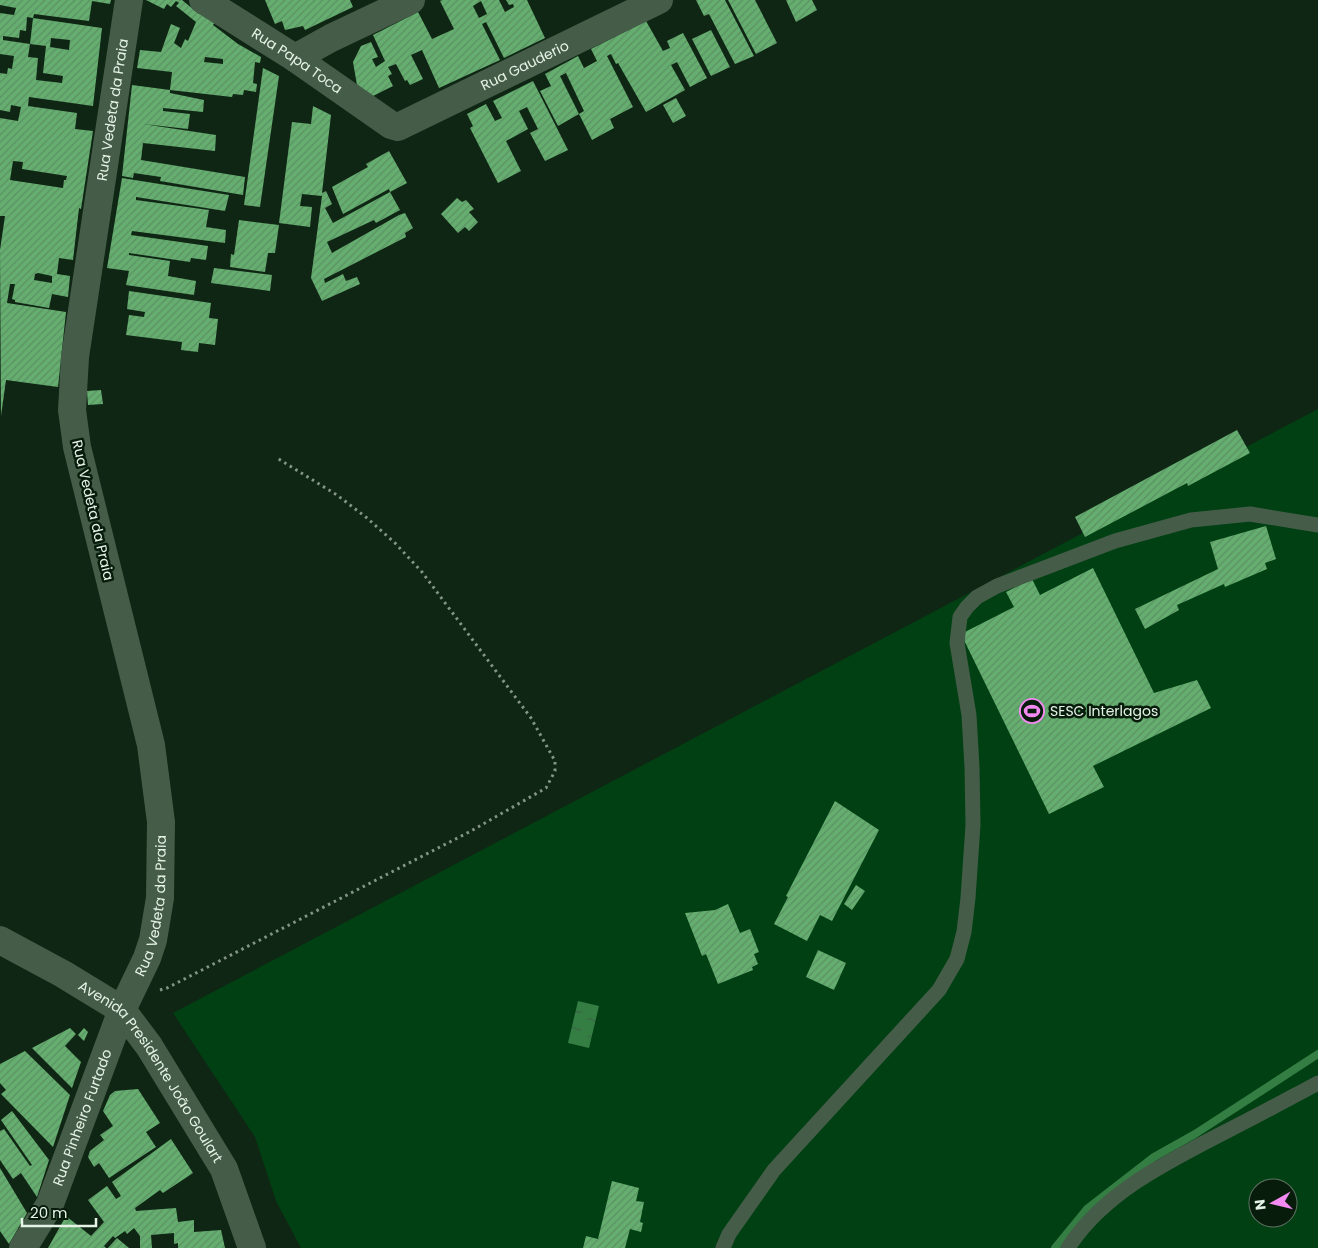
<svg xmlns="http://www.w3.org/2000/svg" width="1318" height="1248" font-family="Poppins,sans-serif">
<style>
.green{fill:#004013;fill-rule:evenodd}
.water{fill:url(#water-ripples)}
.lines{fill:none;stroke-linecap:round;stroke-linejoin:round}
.stream{stroke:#347d43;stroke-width:8}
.building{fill:url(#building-hatch);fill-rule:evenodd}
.path{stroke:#849586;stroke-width:3;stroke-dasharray:2.5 4;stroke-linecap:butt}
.lane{stroke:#455d48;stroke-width:15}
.street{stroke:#455d48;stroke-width:28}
.labels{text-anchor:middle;stroke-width:5;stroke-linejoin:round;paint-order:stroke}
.street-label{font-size:14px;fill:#e5f3e6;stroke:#071c0b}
.poi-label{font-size:14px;fill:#e5f3e6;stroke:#071c0b;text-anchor:start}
</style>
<defs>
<pattern id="water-ripples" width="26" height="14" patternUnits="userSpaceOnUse" patternTransform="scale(1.25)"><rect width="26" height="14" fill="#347d43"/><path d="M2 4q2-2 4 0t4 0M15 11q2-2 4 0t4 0" fill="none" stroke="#3c6344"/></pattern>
<pattern id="building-hatch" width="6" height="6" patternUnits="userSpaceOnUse" patternTransform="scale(1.25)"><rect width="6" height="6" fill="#65ae70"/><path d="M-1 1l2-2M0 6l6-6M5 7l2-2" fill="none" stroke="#5b9063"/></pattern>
</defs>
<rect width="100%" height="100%" fill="#102614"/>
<path class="green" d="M1318,409V1248H301L276,1201L255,1137L173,1013ZM1258,1188H1288V1218H1258Z"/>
<path class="water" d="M578,1001L599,1006L589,1048L568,1043Z"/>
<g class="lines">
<path class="stream" d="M1055,1248L1087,1209L1154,1157L1195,1134L1318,1054"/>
</g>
<path class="building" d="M0,0H111L110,4L92,1L89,21L34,14L33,18L27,17L26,31L20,30L19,38L3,36V40L30,44L28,57L38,58L36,80L62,83L63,76L43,73L46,46L30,44L33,18L102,28L93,106L29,97L28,106L77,113L75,129L93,131L81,209L79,208L73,260L59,258L57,274L70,276L68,297L52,294L49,308L15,302V300L12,299L15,284H10L7,303L66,312L58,387L6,380L1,416L0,250L5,216H0V118L18,121L21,107L11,105L10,112L0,110V73L7,74L8,68L12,69L14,56L0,54V13L14,15L16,8L0,5ZM51,38L70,40L69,50L50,47ZM13,161L23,162L22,169L67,176L66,180H64L63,188L10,180ZM38,273L52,276V283L34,280L35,274Z
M146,0H182L199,14L202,8L216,20L213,25L238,44L261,57L260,63L255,62L253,83L257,84L256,92L244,90L243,95L233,94L232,97L170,90V93L204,100L203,112L163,108V111L190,114L188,129L143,124L216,135L215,151L143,143L141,160L245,177L243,195L160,181L161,177L134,173L133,178L122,176L132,85L170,90L172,72L137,68L140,50L161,52L171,24L180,28L174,43L181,48L185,39L188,41L196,22L176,6L179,3L176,1L171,7L167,4L164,9ZM205,57L223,59V64L204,62Z
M265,0H350L353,7L305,30L303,26L285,30L282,21L275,24Z
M442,0H499L505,12L514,7L513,4L509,5L506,0H527L545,38L504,58L486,22L482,24L500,60L439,88L422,50L411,55L423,79L410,85L407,80L405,81L396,64L388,67L392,74L388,76L393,86L373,96L357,85L353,62L361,46L371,42L378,57L372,59L376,67L385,61L373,35L418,12L432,39L454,29L440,1ZM481,1L487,14L479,18L473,6Z
M696,0H725L754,56L735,64L709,14L704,16Z
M728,0H755L777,43L756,54Z
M786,0H812L817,10L796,22Z
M646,21L663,51L670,48L667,41L683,33L707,78L690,87L677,62L671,65L685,90L646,112L618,63L616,64L611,54L607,56L633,107L610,119L614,128L592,140L579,114L584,111L566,73L560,76L579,114L558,126L540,91L551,86L545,74L578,56L584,68L597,61L591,49Z
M711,30L730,67L711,76L692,39Z
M263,68L279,76L260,207L244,205Z
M533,81L568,150L545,161L530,133L538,129L527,107L519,111L528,129L506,141L521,171L498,183L470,128L473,126L467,114L486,104L495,121L502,118L493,101Z
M676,98L686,116L673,123L663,105Z
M313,106L331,115L322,193L326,191L332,204L325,208L333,223L390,192L400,210L376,223L374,220L327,242L332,253L399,215L405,213L413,228L405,233L406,237L324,279L325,283L343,274L346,281L357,277L360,284L322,301L311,278L322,196L302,194L300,206L312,207L310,227L279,223L292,122L311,124Z
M389,151L407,183L390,192L389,189L343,214L332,187L368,167L366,164Z
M122,178L229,195L225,211L136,197V200L209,210L206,227L226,230L225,243L132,231L131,235L208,246L206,260L191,258L190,262L129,253V255L170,261L168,276L196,281L194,295L126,285L129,271L107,268Z
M457,198L462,202L466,200L474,209L469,212L478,222L469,231L465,227L458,233L441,214Z
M239,220L279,225L275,253H268L265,272L230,267L231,254L234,255Z
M214,268L272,275L270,291L211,283Z
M129,291L211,303L209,318L218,319L215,345L199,343L198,352L181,350L182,342L126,335L129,315L144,317L145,312L127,309Z
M101,390L103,404L88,405L87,391Z
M1237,430L1250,453L1188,486L1187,483L1085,537L1075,517Z
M1266,526L1276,559L1265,563L1267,569L1225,587L1224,584L1177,605L1179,610L1145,629L1135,609L1218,569L1210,542Z
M1093,568L1154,693L1197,680L1211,708L1093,766L1104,787L1049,814L961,634L1014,607L1006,592L1032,579L1040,595Z
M835,801L879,830L832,921L820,915L807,941L774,924L788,897L786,896Z
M856,885L865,891L852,910L844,904Z
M728,904L740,933L750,929L759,952L754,954L758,964L752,967L753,970L718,984L706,954L702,956L685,913L715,910Z
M818,950L846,963L834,990L806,977Z
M70,1028L76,1034L65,1046L81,1062L72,1088L32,1048Z
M84,1028L88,1032L84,1041L78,1035Z
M25,1051L70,1095L53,1147L1,1094L6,1090L0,1083V1064Z
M138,1089L160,1123L146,1132L156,1147L109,1178L99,1163L94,1167L88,1157L90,1151L104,1140L100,1135L113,1126L103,1111L110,1095L115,1091Z
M12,1111L49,1160L37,1197L21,1173L13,1179L0,1160V1131L4,1129L30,1166L32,1165L1,1120Z
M171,1139L193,1173L163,1193L160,1190L135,1208L136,1211L176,1208L178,1222L194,1220V1232L221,1230L225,1248H178V1243L174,1244V1233L151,1235L152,1248H140V1236L134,1228L127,1234L125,1231L115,1238L113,1236L104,1246L106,1248H48L66,1216L91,1236L104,1222L88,1200L107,1186L116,1199L121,1196L112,1182Z
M0,1168L27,1213L9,1244L0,1231Z
M612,1181L639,1188L636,1201L644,1202L640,1222L643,1223L641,1232L630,1229L625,1248H583L586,1236L598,1239Z
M117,1238L129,1248H108Z"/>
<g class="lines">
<path class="path" d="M160,990L167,988L471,831L546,788L555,771V761L531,718L422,572L395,543L367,518L337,495L277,458"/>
<path class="lane" d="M723,1248L729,1234L774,1170L939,990L957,959L964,932L968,898L973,825L972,767L969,715L957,643L960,617L967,607L977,597L997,586L1115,541L1191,520L1250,514L1318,525
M1068,1248C1104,1192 1169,1161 1227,1131C1257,1116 1288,1099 1318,1083"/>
<g class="street">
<path id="s1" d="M203,0L295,58L391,125L398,127L659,0"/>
<path d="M295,58L331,38L411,0"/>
<path id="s2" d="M0,940L63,974L122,1010L149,1046L224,1169L252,1248"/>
<path id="s3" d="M23,1248L50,1204L122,1010L147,958L153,940L160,898L161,822L151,745L77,447L72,410L75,357L129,0"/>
</g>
</g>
<defs>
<symbol id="stadium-ring" viewBox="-11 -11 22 22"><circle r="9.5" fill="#071c0b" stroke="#f38af1" stroke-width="1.5"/><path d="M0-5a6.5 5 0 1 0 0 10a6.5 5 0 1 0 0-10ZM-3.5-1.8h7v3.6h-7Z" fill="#f38af1"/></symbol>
</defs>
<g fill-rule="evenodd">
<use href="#stadium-ring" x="1018" y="697" width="28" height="28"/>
</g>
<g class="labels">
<g class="street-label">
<text dy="5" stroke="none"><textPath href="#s1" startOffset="112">Rua Papa Toca</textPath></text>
<text dy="5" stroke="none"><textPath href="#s1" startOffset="374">Rua Gauderio</textPath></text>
<text dy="5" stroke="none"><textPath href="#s3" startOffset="1179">Rua Vedeta da Praia</textPath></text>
<text transform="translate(93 510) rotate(77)" y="5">Rua Vedeta da Praia</text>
<text dy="5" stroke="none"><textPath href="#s3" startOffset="369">Rua Vedeta da Praia</textPath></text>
<text dy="5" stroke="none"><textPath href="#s2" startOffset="206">Avenida Presidente João Goulart</textPath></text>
<text dy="5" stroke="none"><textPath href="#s3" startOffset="144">Rua Pinheiro Furtado</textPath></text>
</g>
<g class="poi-label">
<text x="1050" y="716">SESC Interlagos</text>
</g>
</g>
<g transform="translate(1273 1203) rotate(262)"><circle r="24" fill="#071c0b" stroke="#607263"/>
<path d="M0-4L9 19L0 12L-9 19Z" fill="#f38af1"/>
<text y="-8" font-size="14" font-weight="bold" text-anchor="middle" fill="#e5f3e6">N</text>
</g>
<path d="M22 1218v8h74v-8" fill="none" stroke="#e5f3e6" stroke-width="2.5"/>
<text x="30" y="1218" font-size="15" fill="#e5f3e6" stroke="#071c0b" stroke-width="4" paint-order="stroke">20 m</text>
</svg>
